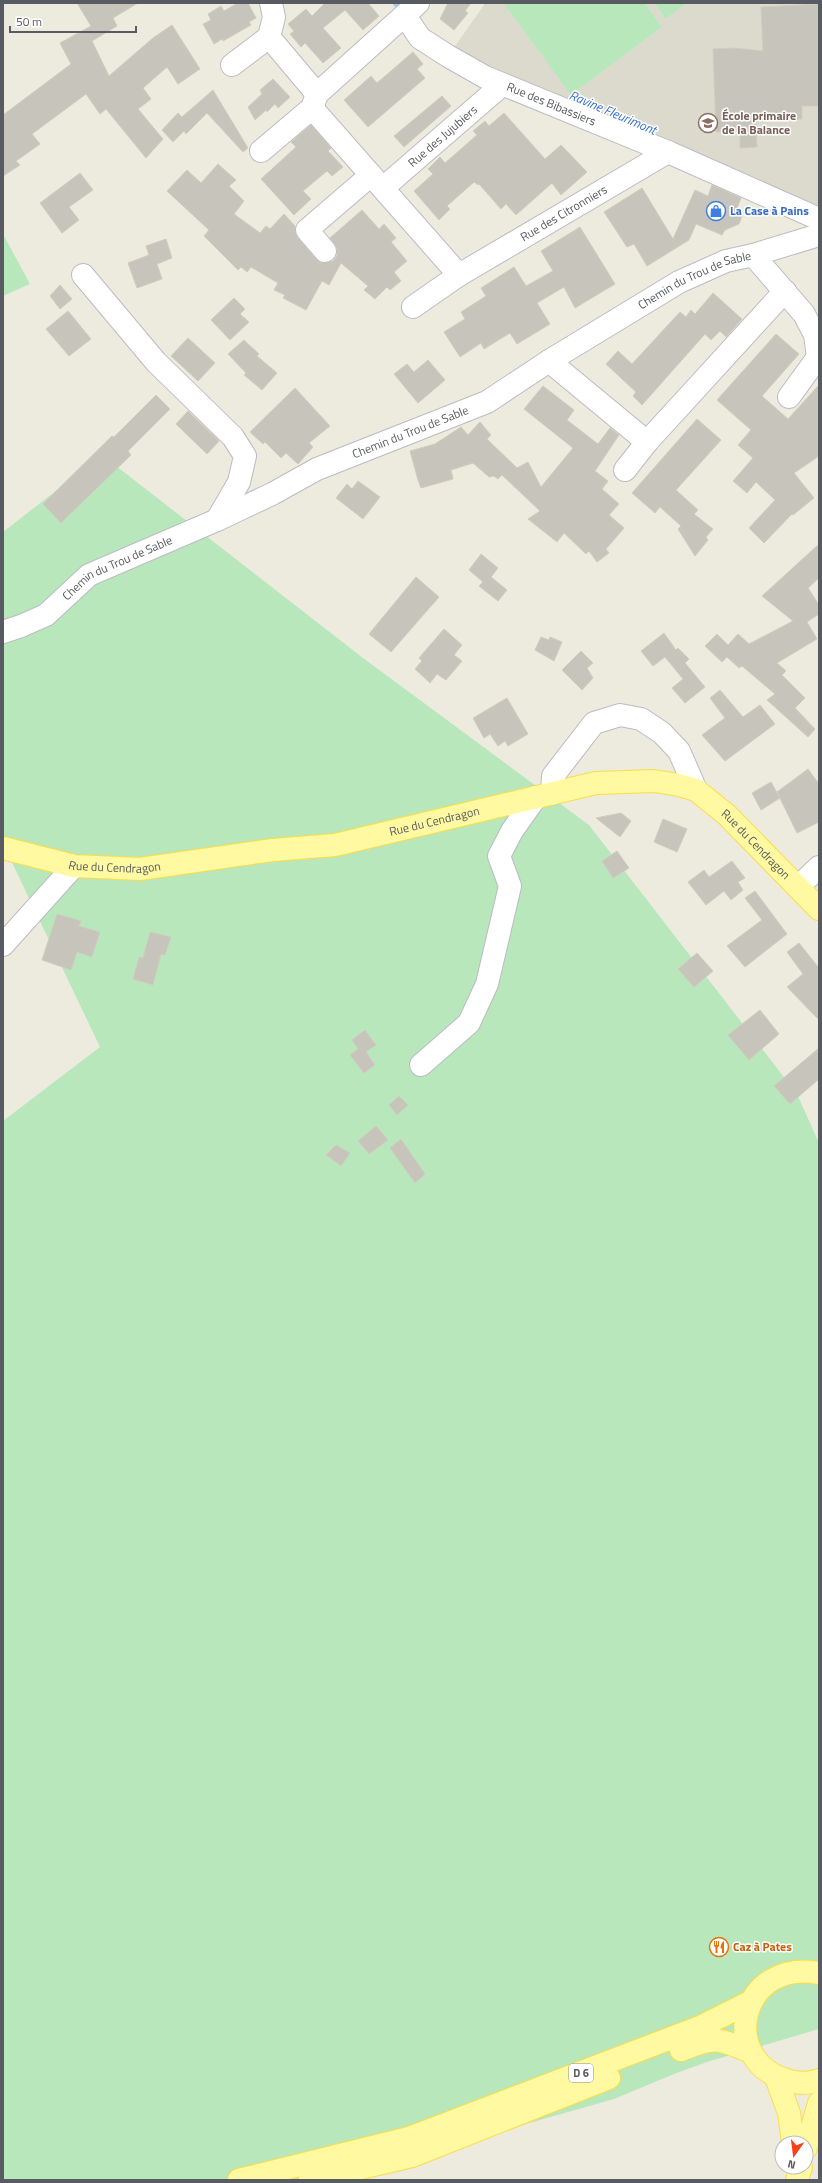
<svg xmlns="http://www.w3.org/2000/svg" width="822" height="2183" font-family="'Titillium Web',sans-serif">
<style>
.education{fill:#dcdacd}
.green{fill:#b8e7bc}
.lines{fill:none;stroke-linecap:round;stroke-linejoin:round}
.stream{stroke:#9ccaff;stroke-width:5}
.building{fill:#c7c4bb;stroke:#d1cdbc}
.minor-casing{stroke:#babcc2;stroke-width:24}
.major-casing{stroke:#fddc47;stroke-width:24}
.minor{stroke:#fff;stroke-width:22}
.major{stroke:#fff9a1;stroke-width:22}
.labels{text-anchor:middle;stroke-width:3;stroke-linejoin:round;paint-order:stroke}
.shield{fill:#fff;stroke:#8a8c90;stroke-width:1}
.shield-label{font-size:11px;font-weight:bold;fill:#585b61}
.street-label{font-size:12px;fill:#585b61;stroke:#fff}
.education-label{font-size:12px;font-weight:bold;fill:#785e54;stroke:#fff;text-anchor:start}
.shop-label{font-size:12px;font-weight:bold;fill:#366cbe;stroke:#fff;text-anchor:start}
.food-label{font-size:12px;font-weight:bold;fill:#c56008;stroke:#fff;text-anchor:start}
.water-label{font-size:13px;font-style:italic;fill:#356fcb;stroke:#fff}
</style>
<rect width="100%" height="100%" fill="#edebde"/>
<path class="education" d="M483,3H503L571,94L662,27L645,3H654L666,19L687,3H819V219L448,56L484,5Z"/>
<path class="green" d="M503,3H645L662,27L571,95Z
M654,3H687L666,19Z
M3,234L30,284L3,296Z
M102,455L363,658L589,825L797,1094L819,1143V2029L707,2062L674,2074L614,2099L327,2180H3V1121L100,1047L7,852L3,849V532Z"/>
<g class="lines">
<path class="stream" d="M395,3L399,8"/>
</g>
<path class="building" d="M77,3H138L113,18L117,26L92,41L109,76L153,38L172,25L200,69L178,84L167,67L143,88L151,99L138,109L163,139L146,158L106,109L100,114L86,94L32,134L40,144L16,161L20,165L3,176V115L71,64L60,43L91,26Z
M238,3H248L256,18L249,22L251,25L223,41L222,39L214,44L203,24L211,20L208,14L221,6L224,11Z
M325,3H368L379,16L363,30L345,10L323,28L341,48L323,63L305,43L301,47L290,34L294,31L288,24L306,9L312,16Z
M448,3H471L465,11L468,13L454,30L440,19Z
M819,4V106H802V119L756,121L757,147L740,148V131L716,132L713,49L734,48L763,51L761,7Z
M413,52L423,64L417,69L425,78L368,127L344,100L371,76L377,83Z
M273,79L290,97L278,108L275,104L267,112L266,110L255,120L248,107L262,94L260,90Z
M213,90L248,148L243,152L207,113L186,134L184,131L173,142L162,130L178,113L182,117Z
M442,96L451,106L404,147L394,136Z
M504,113L545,159L561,145L587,172L561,195L552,183L516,215L506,204L501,209L479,184L478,185L474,182L447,206L450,209L439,220L414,191L433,174L428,169L440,157L445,163L477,135L473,131L485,121L489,126Z
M311,125L331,148L328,151L343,167L332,176L327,171L303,191L311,199L294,215L261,179L296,147L291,142Z
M218,164L236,180L229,186L244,201L234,214L260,233L266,226L270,229L284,214L295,226V232L298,238L316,259L321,263L333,261L337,256V248L330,238L362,210L379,229L384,224L396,238L391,242L407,261L394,272L401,281L390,290L387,287L375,299L364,290L368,286L341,263L329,285L322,281L306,310L283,298L285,295L274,290L278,283L251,267L247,272L241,267L238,270L204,236L209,230L167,191L187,170L201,183Z
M80,173L93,190L69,207L79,220L62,233L40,203Z
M712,185L741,198L735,213L742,216L739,224L725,230L722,235L696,224L689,240L647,266L634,244L627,247L604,212L642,188L673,239L695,190L708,196Z
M580,227L615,284L575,308L564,287L537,303L550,324L517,344L510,333L484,349L481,343L460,357L444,332L465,319L461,312L486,296L481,288L514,267L526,286L553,271L541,251Z
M166,239L172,258L157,264L162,279L137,288L128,263L149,255L146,246Z
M60,285L72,299L60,309L50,296Z
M713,293L742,319L726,337L720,331L711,340L705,334L642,405L633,396L636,392L606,364L618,351L632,364L680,312L686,317L691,310L695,314Z
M234,298L245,309L240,314L249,322L230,340L211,320Z
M68,311L91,339L69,356L46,329Z
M776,334L799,354L762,396L788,419L819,385V456L794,473L814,498L793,515L792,514L764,543L749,528L775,500L756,482L747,493L733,481L753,458L738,445L751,430L717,400Z
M188,338L215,363L198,381L171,356Z
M244,340L259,354L257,356L277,373L262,390L244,375L246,373L228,354Z
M428,360L445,380L418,403L394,374L407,364L414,372Z
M543,386L574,410L567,420L598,444L610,428L619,435L595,471L608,481L602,489L619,504L609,515L624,528L606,549L609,553L597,562L589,551L586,554L564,533L557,542L528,519L540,511L502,475L498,479L494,476L489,477L473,463L451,470L453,479L421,488L418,480L410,451L435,444L461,427L468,435L480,422L491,435L487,439L517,468L528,462L541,487L573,448L524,409Z
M295,388L330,426L309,443L313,447L298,464L286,453L281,458L265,442L263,444L250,432Z
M156,395L170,409L128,451L131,455L61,523L43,504L112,436L114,437Z
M188,411L219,441L207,454L176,424Z
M697,419L721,440L676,490L698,510L694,514L713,529L706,537L708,540L695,556L678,529L681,526L660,507L655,513L632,493Z
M358,481L380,497L363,519L336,498L347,484L352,489Z
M819,544V578L808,588L819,605V614L807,622L817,639L777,663L786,671L782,675L805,698L795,708L815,729L808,737L767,700L775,694L742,666L739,668L727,657L722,662L705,646L717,634L728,645L738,634L749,644L793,621L762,596Z
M481,554L498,568L491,577L507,590L498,601L479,586L483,582L469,570Z
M416,577L439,597L391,652L369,634Z
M444,629L462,645L454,655L462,661L446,680L437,674L430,683L415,669L422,661L419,658Z
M664,633L676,650L678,648L689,659L685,663L705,687L685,703L672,688L683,679L665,657L653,666L641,651Z
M541,637L549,640L550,637L562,642L554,661L535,650Z
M581,651L593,663L587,668L593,678L582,690L562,670Z
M720,690L743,717L760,705L775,724L725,761L702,735L725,718L710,698Z
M507,698L528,734L508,746L505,741L498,746L490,734L484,738L473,718Z
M808,769L819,784V822L797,833L777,792Z
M771,782L780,798L761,810L752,793Z
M621,813L631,821L620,837L596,818Z
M663,819L687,829L677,852L654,842Z
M617,851L629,868L613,878L602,861Z
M732,861L745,878L738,882L743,890L731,900L724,891L706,905L688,882L704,870L709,877Z
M755,891L787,934L745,967L727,946L762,920L745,898Z
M57,914L81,921L79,926L100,932L92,957L77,952L71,970L42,960Z
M150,932L171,937L165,955L161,954L153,985L133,979L139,957L143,958Z
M799,943L819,968V1020L787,987L803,974L787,952Z
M697,953L713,971L694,987L678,969Z
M760,1010L779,1034L749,1060L728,1035Z
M365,1030L376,1045L366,1052L375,1065L364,1073L350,1055L358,1049L352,1040Z
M819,1048V1079L790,1104L774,1086Z
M399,1096L408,1105L397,1115L389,1105Z
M376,1126L388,1140L369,1154L358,1141Z
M401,1139L425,1174L415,1183L390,1148Z
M336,1145L350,1153L341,1166L326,1155Z"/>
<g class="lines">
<defs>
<g id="minor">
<path id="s1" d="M405,16L420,38L448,56L485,77L668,152L819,219"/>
<path d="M269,37L317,94"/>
<path d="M232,65L269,37L274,17L271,3"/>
<path id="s2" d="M312,108L459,275L668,152"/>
<path d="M261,151L312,108L317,94L418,3"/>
<path id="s3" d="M383,188L502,85"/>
<path d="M325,251L307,230L371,175"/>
<path d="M753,255L804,314L815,335L818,357"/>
<path d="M83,275L156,362L233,437L245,456L239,482L217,520"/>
<path d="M413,307L459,275"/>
<path d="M549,361L647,442"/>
<path d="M789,397L818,357"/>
<path d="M625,470L647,442L785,291"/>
<path id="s4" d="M3,632L21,626L46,615L89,575L217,520L272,494L317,469L487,402L549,361L679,282L726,261L753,255L819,235"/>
<path d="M552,794L553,776L594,723L620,715L641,719L662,733L679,751L696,790"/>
<path d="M798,887L819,867"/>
<path d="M3,945L74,866"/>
<path d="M421,1065L469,1023L487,984L510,886L499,856L512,831L536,797"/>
</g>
<g id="major">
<path id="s5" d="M3,848L74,866L140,869L273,850L335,845L596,783L654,781L679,785L696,790L727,815L819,909"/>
<path d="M819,1973C741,1958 717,2058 786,2080C796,2083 809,2084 819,2080"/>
<path d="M681,2050C715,2036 718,2038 751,2052"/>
<path d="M776,2077L789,2113L793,2143"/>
<path d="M806,2148L819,2103"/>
<path d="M239,2180L409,2138L700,2027L750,2002"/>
<path d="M310,2180L412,2156L609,2078"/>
<path d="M797,2180L801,2167"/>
</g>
</defs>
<use href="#minor" class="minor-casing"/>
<use href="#major" class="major-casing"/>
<use href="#minor" class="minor"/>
<use href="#major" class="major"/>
</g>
<defs>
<symbol id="school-ring" viewBox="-11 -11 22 22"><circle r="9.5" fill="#fff" stroke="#8d6e63" stroke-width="1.5"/><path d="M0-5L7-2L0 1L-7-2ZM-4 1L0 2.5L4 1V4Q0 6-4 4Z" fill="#8d6e63"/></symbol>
<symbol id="shop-ring" viewBox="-11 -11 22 22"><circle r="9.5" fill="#fff" stroke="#3f7fe0" stroke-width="1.5"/><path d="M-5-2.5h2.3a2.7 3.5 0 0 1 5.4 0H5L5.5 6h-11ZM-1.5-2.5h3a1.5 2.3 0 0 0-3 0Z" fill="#3f7fe0"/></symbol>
<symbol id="restaurant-ring" viewBox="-11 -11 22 22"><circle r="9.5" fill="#fff" stroke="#e8710a" stroke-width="1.5"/><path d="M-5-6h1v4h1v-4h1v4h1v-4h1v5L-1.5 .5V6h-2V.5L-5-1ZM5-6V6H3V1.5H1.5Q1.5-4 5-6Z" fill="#e8710a"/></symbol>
</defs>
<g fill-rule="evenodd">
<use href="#school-ring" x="697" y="112" width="22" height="22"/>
<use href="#shop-ring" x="705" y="200" width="22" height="22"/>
<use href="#restaurant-ring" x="708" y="1936" width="22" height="22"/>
</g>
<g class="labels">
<rect class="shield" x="569" y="2064" width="24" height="18" rx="3"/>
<g class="shield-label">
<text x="581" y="2077">D 6</text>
</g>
<g class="street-label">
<text dy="4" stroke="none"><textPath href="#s1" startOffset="174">Rue des Bibassiers</textPath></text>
<text dy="4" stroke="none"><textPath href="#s3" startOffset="79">Rue des Jujubiers</textPath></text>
<text dy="4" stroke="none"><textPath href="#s2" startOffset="344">Rue des Citronniers</textPath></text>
<text dy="4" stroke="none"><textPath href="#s4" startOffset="781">Chemin du Trou de Sable</textPath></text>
<text dy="4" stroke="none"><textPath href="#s4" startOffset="457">Chemin du Trou de Sable</textPath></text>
<text dy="4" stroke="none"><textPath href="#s4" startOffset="133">Chemin du Trou de Sable</textPath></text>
<text dy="4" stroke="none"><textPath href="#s5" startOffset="438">Rue du Cendragon</textPath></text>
<text dy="4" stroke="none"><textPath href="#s5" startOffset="786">Rue du Cendragon</textPath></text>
<text dy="4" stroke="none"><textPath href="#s5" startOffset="114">Rue du Cendragon</textPath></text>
</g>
<g class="education-label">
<text x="722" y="120">École primaire<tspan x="722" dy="14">de la Balance</tspan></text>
</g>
<g class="shop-label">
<text x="730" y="215">La Case à Pains</text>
</g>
<g class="food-label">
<text x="733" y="1951">Caz à Pates</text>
</g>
<g class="water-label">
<text transform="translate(613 112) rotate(23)" y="5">Ravine Fleurimont</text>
</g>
</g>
<rect width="822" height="2183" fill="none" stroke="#585b61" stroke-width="8"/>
<g transform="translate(794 2155) rotate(194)"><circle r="19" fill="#ffffff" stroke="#bcbdc0"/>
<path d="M0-3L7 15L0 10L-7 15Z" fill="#f74119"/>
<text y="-6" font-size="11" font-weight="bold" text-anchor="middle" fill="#585b61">N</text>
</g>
<path d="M10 26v6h126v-6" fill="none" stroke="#585b61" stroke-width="2"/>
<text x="16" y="26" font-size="12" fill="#585b61" stroke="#ffffff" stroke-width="3" paint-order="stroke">50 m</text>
</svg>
